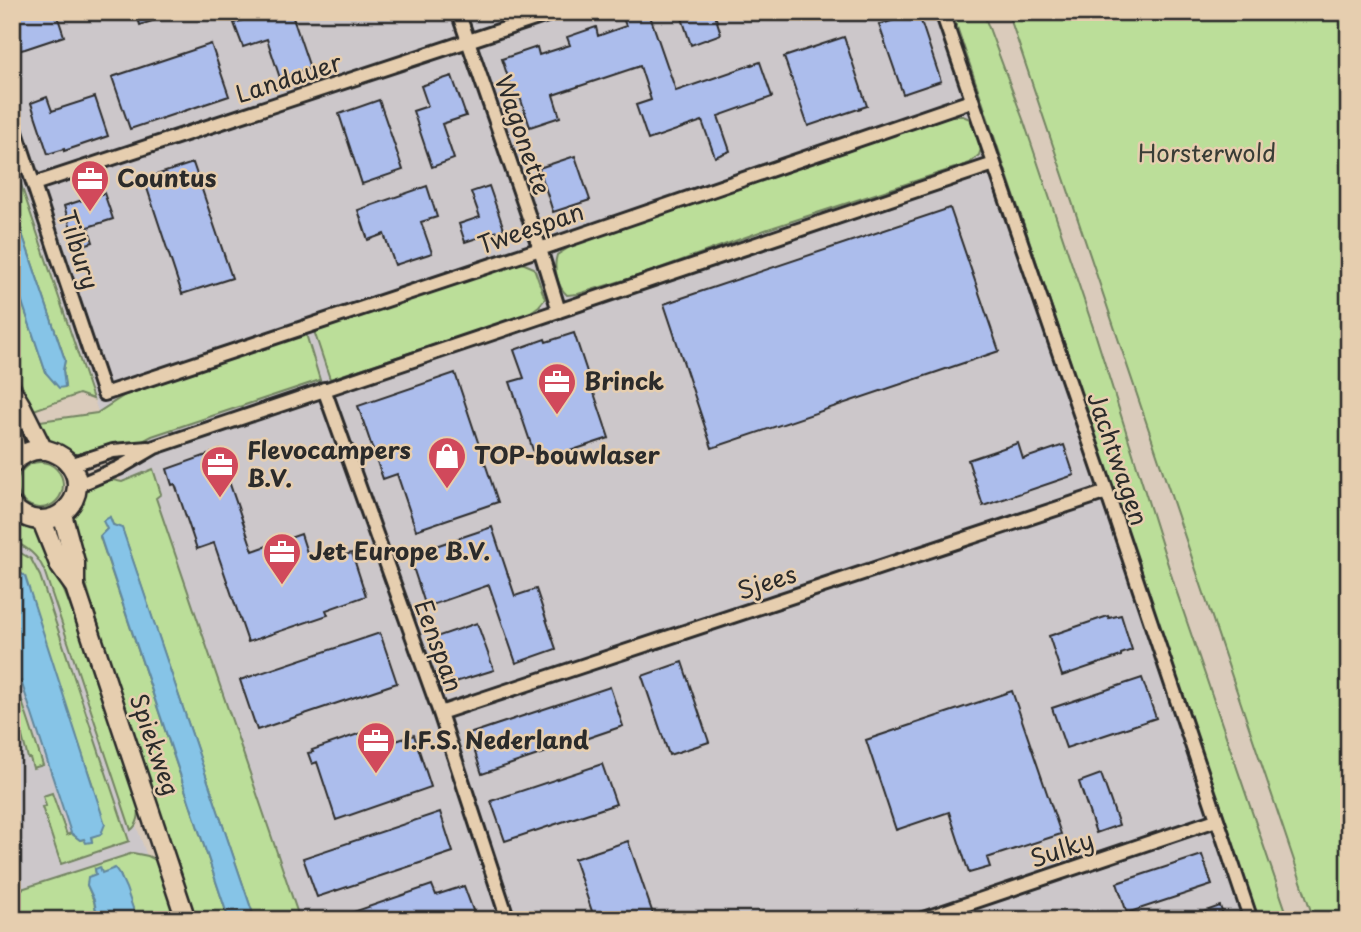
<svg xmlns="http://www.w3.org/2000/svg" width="1361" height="932" font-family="'Playpen Sans',sans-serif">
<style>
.built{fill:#ccc7ca}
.green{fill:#bbde99;stroke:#738462;stroke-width:2}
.water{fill:#86c4e7;stroke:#62879c;stroke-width:2}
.building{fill:#acbdec;stroke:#2b2b2b;stroke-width:2}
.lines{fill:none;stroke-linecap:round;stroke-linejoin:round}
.street-casing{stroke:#2b2b2b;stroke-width:18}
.secondary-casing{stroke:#2b2b2b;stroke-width:23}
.street{stroke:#e6ceaf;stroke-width:12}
.secondary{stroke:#e6ceaf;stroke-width:18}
.labels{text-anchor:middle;stroke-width:5;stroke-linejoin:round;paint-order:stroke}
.street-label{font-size:24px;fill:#2b2b2b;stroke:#e6ceaf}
.park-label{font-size:24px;fill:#393d36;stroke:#e6ceaf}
.poi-label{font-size:24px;font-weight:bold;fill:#2b2b2b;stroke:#e6ceaf;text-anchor:start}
</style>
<rect width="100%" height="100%" fill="#dacbbb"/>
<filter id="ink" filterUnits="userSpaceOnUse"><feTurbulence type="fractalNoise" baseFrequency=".0143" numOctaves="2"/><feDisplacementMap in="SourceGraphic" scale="14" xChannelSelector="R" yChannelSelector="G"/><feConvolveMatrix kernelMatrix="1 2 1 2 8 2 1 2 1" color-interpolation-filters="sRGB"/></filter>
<g filter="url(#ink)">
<path class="built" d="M12,12H952L1258,920H267L130,507L161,494L153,469L122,482L12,158Z
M12,526L40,547L169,920H12Z"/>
<path class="green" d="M952,12H983L1024,122L1096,336L1175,587L1289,920H1259Z
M1008,12H1349V920H1314Z
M950,116H963L972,120L981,149L979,155L970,163L768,229L641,275L578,294L567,295C557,286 553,267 557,255L573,245Z
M12,158L93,399L79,394L31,411L12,358V272L46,373L65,387L63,370L65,360L12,204Z
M522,263L534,268L545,299L539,306L528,314L330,379L314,331Z
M306,334L320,380L152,436L113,457L84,456L67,452L47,441L33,422L97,413L125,395Z
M17 485a23 23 0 1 1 46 0a23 23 0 1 1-46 0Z
M153,469L161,494L156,498L300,920H255L122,529L113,525L110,518L107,529L100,537L229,920H193L115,685L98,623L71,535V518L77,503L91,486L103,478L122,482Z
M12,518L32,528L43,539L98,674L139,806C139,814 139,824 131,830L44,570C37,554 27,548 12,540Z
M12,548L31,559L40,576L129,841L61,864L42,807L46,806L43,796L52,793L67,835L71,833L80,840L84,839L89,842H92L91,837L94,789L20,572L12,568Z
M16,683L43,765L33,768L30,758H28L18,722H16L12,713V684Z
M133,853L148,856L158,861L178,920H137L120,875L102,873L95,869L96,874L87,885L94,901L98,920H29L27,915L12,919V892Z"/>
<path class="water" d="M12,204L65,360L63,370L65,387L59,388L46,373L12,272Z
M110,517L113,525L122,528L255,920H229L100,536L107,529L103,521Z
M12,568L25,576L105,824L101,834L91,837L92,842L86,843L84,839L80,840L71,833L21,681L12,684Z
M100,867L102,873L115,868L120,875L126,888L137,920H98L94,900L87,885L88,877L96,874L95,869Z"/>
<path class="building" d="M12,12H56L64,36L25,49L21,50L12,47Z
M136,12H173L174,14L140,25Z
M267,12H291L310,68L280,78L267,39L243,47L234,23Z
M647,12L649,16H650L676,91L760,62L772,97L718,116L730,151L715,157L702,121L648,140L636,105L651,100L640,66L553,95L560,117L530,127L520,97L515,99L502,59L537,47L539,55L570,45L567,37L596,27L598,36L626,26L623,18L636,14V15Z
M680,12H714L721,34L691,45Z
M918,12L941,81L903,94L879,25Z
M844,37L867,106L808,126L784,57Z
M211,44L229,96L130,129L112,77Z
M452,76L466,116L442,124L454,159L432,167L413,111L428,106L421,86Z
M47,97L52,111L95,97L108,136L64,151V149L48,154L31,103Z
M379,100L403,170L362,184L339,114Z
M575,156L590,200L553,212L539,168Z
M193,163L232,278L182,294L144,179Z
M427,186L437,217L421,222L432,253L395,265L384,234L368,240L358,210Z
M489,186L504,229L465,242L459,224L480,217L471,192Z
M104,193L113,219L88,227L93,242L77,247L64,206Z
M950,208L999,351L712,448L664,304Z
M574,333L609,438L537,462L510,382L524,378L514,350L545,339L546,342Z
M455,373L498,502L416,530L397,474L383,479L358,406Z
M1018,443L1023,459L1064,445L1074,475L983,506L968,460Z
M221,450L226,466L224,467L253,551L301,534L309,559L342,548L345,555L352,553L366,596L326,610L328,615L248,642L214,543L197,549L175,484L172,485L167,469Z
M492,527L515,596L536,589L556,649L516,663L489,585L426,607L409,555Z
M1121,615L1132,650L1121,654V656L1062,676L1049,636L1108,616L1109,618Z
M477,623L494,670L452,683L436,637Z
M380,633L397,683L257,730L240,680Z
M682,662L709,742L669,755L642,676Z
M1142,678L1156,718L1066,748L1052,708Z
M610,687L623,726L482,774L469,734Z
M1012,691L1061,834L987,858L990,867L969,873L949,812L896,830L866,740Z
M384,725L390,743L414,735L431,787L336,820L317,762L312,764L308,753L313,752L312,750Z
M602,764L616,804L505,841L491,801Z
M1101,774L1119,825L1096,833L1079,782Z
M440,812L453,852L317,897L303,858Z
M628,841L655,920H595L574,859Z
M1202,855L1212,885L1127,913L1117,883Z
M432,885L436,895L464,886L475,916L464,920H337L336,918Z
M1220,906L1225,920H1187L1186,918Z"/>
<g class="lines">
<defs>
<path id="street" d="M458,12L540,249L559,311
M942,12L1107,492L1251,920
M12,120L104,394L540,249L971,101
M34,184L556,12
M324,389L440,713L508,920
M70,465L113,451L148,448
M76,486L119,468L155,447L994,164
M440,713L1107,492
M920,920L1216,820"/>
<path id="secondary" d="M12,391L21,406L43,450
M12,432L17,458
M12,464C21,454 33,448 47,450C54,452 61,455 66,460C100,494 48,545 12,506
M62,514L75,562V587
M42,521L60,566L75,587L186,920"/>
</defs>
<use href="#street" class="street-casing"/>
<use href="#secondary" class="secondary-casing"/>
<use href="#street" class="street"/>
<use href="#secondary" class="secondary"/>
</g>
</g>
<defs>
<symbol id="office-pin" viewBox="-11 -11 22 30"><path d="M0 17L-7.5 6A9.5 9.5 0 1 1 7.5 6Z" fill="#d1495b" stroke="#e6ceaf"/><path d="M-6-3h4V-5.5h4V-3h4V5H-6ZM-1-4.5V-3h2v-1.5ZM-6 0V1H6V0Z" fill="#fff"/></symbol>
<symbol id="shop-pin" viewBox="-11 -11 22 30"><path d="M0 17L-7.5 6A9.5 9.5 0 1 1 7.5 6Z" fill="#d1495b" stroke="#e6ceaf"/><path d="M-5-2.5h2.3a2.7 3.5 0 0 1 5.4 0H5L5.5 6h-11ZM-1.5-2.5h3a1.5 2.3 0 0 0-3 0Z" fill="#fff"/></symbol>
</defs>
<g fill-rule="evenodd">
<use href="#office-pin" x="68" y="157" width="44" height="60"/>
<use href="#office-pin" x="535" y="360" width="44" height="60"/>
<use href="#shop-pin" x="425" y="434" width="44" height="60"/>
<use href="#office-pin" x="198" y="443" width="44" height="60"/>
<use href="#office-pin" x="260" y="530" width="44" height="60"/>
<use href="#office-pin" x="354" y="719" width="44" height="60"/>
</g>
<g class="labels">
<g class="street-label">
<text transform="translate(289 79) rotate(-18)" y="8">Landauer</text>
<text transform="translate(522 135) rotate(71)" y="8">Wagonette</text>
<text transform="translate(531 229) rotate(-19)" y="8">Tweespan</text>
<text transform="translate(78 250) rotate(72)" y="8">Tilbury</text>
<text transform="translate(1117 459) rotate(71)" y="8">Jachtwagen</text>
<text transform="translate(767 583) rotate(-18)" y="8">Sjees</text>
<text transform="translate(438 646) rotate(70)" y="8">Eenspan</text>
<text transform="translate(154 745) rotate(71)" y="8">Spiekweg</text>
<text transform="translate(1062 850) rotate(-19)" y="8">Sulky</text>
</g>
<g class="park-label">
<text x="1207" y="162">Horsterwold</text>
</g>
<g class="poi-label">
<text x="117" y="187">Countus</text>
<text x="584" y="390">Brinck</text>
<text x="247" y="459">Flevocampers<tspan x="247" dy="28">B.V.</tspan></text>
<text x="474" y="464">TOP-bouwlaser</text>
<text x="309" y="560">Jet Europe B.V.</text>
<text x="403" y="749">I.F.S. Nederland</text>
</g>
</g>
<rect width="1361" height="932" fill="none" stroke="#e6ceaf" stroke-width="42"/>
<rect x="21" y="21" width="1319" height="890" fill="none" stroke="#2b2b2b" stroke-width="2.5" filter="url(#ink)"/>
</svg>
